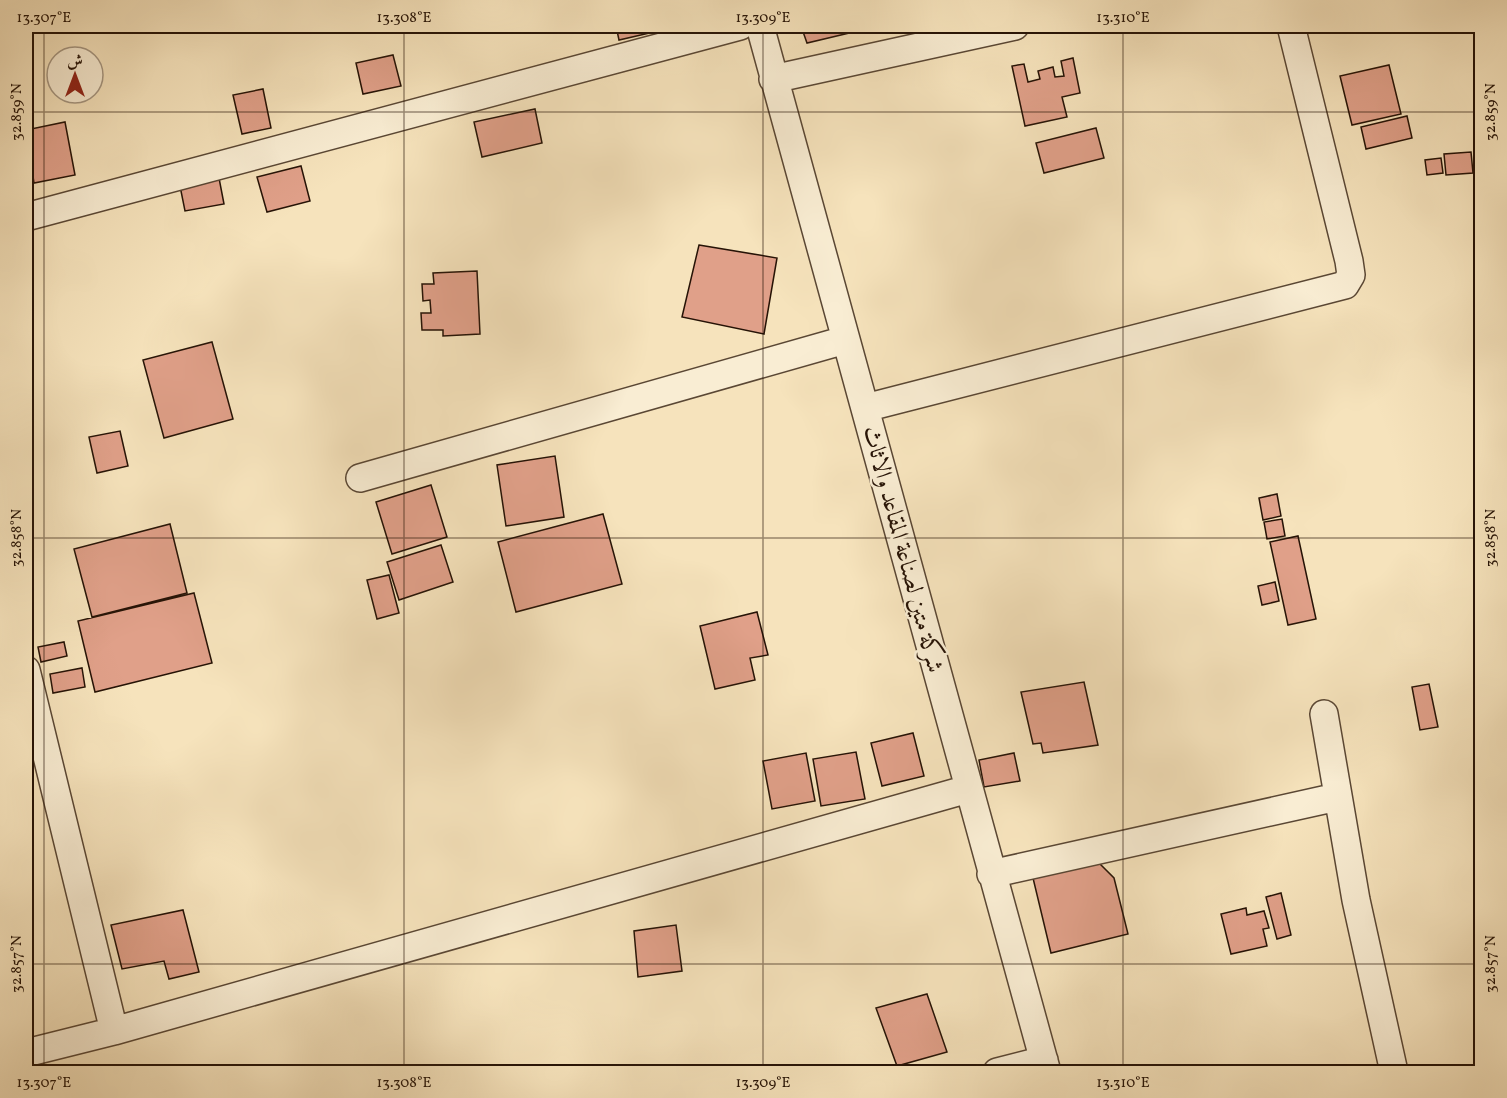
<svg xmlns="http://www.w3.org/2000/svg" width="1507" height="1098" font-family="Vollkorn,Amiri,serif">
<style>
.building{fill:#e0a089;stroke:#261306;stroke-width:1.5}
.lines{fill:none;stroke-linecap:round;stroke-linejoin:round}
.street-casing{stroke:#5a4734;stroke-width:30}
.street{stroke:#f9edd3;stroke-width:27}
.ticks{fill:none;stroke:#261306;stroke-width:1.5;stroke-opacity:0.45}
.labels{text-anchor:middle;stroke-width:5;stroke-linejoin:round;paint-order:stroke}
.street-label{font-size:24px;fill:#261306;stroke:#f9edd3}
.neatline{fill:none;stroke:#261306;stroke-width:2}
.ticks-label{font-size:15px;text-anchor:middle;fill:#261306}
</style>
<rect width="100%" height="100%" fill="#f6e3bc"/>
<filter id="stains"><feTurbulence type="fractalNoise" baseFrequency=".00333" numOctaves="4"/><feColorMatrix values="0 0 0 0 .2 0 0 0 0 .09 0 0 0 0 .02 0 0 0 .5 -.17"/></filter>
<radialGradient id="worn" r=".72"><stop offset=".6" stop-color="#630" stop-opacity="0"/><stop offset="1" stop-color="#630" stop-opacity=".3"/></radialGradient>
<path class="building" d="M526,26H554L527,32Z
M616,26H653L654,32L619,40Z
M801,26H860L862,30L807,43Z
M393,55L401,86L363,94L356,63Z
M1073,58L1080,93L1062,97L1067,117L1025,126L1012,66L1024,64L1028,82L1040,79L1038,71L1053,67L1055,77L1064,76L1061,61Z
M1389,65L1401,114L1352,125L1340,76Z
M263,89L271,128L242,134L233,95Z
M535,109L542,143L482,157L474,122Z
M1407,116L1412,138L1366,149L1361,127Z
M65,122L75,175L34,183L26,130Z
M1096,128L1104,158L1044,173L1036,143Z
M1471,152L1473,173L1446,175L1444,154Z
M1441,158L1443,173L1427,175L1425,160Z
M301,166L310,201L267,212L257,177Z
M219,178L224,204L185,211L180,186Z
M699,245L777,258L764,334L682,317Z
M477,271L480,334L443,336V330H422L421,313H431L430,300L423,301L422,284H434L433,273Z
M212,342L233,419L164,438L143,360Z
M120,431L128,466L97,473L89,437Z
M555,456L564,517L506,526L497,465Z
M431,485L447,537L392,554L376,502Z
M1277,494L1281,516L1263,520L1259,498Z
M603,514L622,584L516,612L498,542Z
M1282,519L1285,536L1267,539L1264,522Z
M170,524L187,593L92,617L74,549Z
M1298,536L1316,619L1288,625L1270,542Z
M441,545L453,582L399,600L387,562Z
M389,575L399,613L377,619L367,580Z
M1275,582L1279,601L1262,605L1258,586Z
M194,593L212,663L95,692L78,621Z
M757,612L768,655L750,658L755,680L715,689L700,626Z
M64,642L67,656L41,662L38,647Z
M82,668L85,687L53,693L50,674Z
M1084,682L1098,745L1043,753L1041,743L1033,744L1021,692Z
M1429,684L1438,727L1420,730L1412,687Z
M913,733L924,776L882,786L871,743Z
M856,752L865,799L821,806L813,759Z
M806,753L815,801L772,809L763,761Z
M1014,753L1020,781L984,787L979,760Z
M1098,862L1114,878L1128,934L1051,953L1033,878Z
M1281,893L1291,935L1277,939L1266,897Z
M1246,908L1247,915L1264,911L1269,928L1263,929L1267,946L1231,954L1221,914Z
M183,910L199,972L169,979L164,961L122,969L111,925Z
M676,925L682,971L638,977L634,931Z
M927,994L947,1052L897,1066L876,1008Z"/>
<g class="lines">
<defs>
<path id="street" d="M760,26L1047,1072
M773,79L1015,26
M26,217L740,26
M865,408L1345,285L1351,275L1349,261L1291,26
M360,478L845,340
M26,670L114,1031
M1324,714L1356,900L1394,1072
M991,874L1337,797
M26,1053L114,1031L968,789
M997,1072L1044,1060"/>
</defs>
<use href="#street" class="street-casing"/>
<use href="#street" class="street"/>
</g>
<path class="ticks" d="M44,26V1072M404,26V1072M763,26V1072M1123,26V1072M26,112H1482M26,538H1482M26,964H1482"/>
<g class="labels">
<g class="street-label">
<text transform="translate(904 549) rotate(75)" y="8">شركة متين لصناعة المقاعد والاثاث</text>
</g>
</g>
<rect width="1507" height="1098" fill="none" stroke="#f6e3bc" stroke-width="66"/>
<g transform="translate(75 75)"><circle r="28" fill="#f9edd3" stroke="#a59681" stroke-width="1.5"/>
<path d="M0-4.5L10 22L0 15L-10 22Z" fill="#8f2418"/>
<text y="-9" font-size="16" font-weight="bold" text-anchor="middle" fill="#261306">ش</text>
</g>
<rect x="33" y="33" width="1441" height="1032" class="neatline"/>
<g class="ticks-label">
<text x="44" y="22">13.307°E</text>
<text x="404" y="22">13.308°E</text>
<text x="763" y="22">13.309°E</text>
<text x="1123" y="22">13.310°E</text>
<text transform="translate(16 112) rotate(-90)" y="5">32.859°N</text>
<text transform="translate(1490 112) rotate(-90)" y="5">32.859°N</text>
<text transform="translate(16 538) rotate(-90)" y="5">32.858°N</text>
<text transform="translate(1490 538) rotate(-90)" y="5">32.858°N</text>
<text transform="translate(16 964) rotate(-90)" y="5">32.857°N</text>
<text transform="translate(1490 964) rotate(-90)" y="5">32.857°N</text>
<text x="44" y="1087">13.307°E</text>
<text x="404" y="1087">13.308°E</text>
<text x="763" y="1087">13.309°E</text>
<text x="1123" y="1087">13.310°E</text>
</g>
<rect width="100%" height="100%" filter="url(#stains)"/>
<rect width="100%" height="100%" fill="url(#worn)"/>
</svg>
